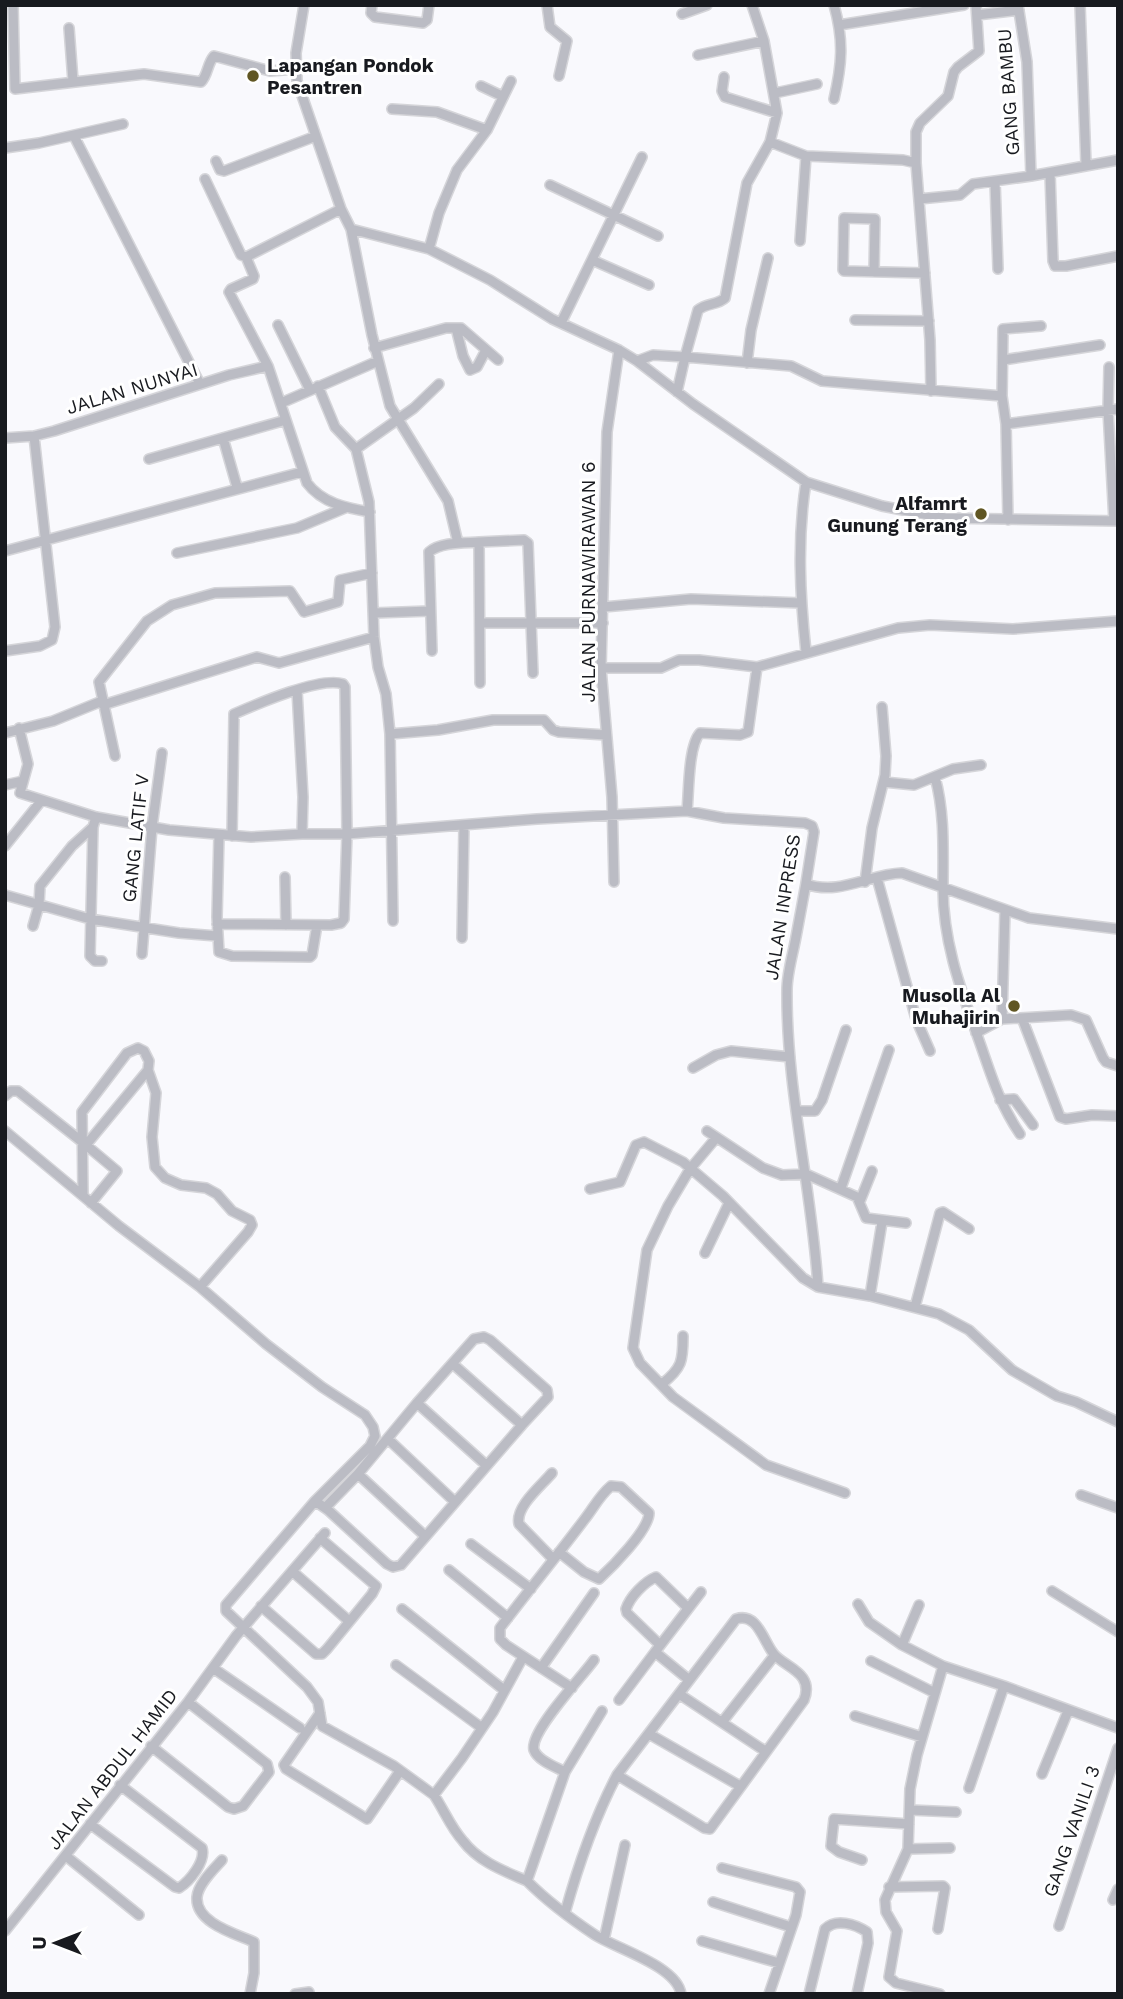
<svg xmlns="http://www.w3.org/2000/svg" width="1123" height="1999" font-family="'Work Sans',sans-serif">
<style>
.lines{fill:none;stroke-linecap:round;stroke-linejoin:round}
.minor-casing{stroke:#d5d5d9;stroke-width:12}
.minor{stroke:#bbbcc4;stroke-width:9}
.poi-dot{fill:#605623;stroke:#fff;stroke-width:2.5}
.labels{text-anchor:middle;stroke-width:6;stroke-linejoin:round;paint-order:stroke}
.poi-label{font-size:19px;font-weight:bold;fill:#181a1f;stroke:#fff;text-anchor:end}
.street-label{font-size:19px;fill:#181a1f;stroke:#fff}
</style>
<rect width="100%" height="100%" fill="#f9f9fd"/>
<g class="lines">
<defs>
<path id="minor" d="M13,5L15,89L144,74L201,82C208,75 207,64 214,56L270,71L296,69
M304,5L296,53L297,81L341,209L351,229L429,249L490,280L552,319L619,350L637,361L693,404L806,482L882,506L945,518L1118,521
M372,5L371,13L375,17L423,23L427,20L429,5
M547,5L550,27L567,41L559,76
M834,5C844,41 842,64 834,99
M1018,5L1027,62L1031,176
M1080,5L1086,164
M682,14L707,5
M977,15L1019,10
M839,25L964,5
M69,28L73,81
M698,55L764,41
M724,77L722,91L725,97L777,113
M481,86L502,96
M775,93L817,84
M392,109L437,112L487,130
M74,136L200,384
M770,142L806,156L903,160L916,163
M5,148L39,143L123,124
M216,161L220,170L224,171L316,136
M1050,173L1053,261L1055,266H1066L1118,256
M205,179L241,255L246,257L254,276L253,279L231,289L229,292L268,366L307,483C322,503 346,508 370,512
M995,181L998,269
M550,185L658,236
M919,199L960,195L973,184L1031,176L1118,160
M351,229L372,335L390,406L448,501L458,543
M800,241L806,156
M429,249L439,213L457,170L487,130L511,81
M246,257L341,209
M592,260L649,285
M874,272L875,219L844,218L843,270L844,271L925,273
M855,320L929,321
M561,323L642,157
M278,325L310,390
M456,328L463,356L470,370L477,367L486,350
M374,348L446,328H461L498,360
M1003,360L1100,345
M637,361L653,355L685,357L698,310C706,303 718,305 725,298L747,183L770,142L777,113L764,41L752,5
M747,363L751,330L768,258
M1109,367L1108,410L1114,521
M318,386L335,427L356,449L369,502L374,637L378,667L386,694L390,734L393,921
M931,391L930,340L916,163V132L920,123L948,96L954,72L958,67L979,51L976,5
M677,392L685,357L791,366L822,381L1002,396L1006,424L1008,520
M1002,396L1003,329L1041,326
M281,403L378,361
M1006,424L1118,409
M5,438L34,436L54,431L229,375L268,366
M223,438L237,487
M356,449L414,408L439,384
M149,459L286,420
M479,542L524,540L528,543L533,673
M5,551L302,472
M177,553L297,528L345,508
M604,607L691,599L801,603
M374,613L430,611
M480,623H603
M5,651L40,646L52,640L55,627L34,436
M432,651L429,552C441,542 463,543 479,542L480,683
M806,652C800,595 797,539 806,482
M601,668H661L679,660H699L757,667L898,628L930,625L1013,629L1118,621
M297,690L303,797L302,834
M103,705L257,657L279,663L374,637
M19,728L28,764L20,793L96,817L169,830L251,837L302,834H347L537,819L687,811L724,818L805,823L812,826L814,832C809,867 803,902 796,937C793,954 787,973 787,990C786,1090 812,1188 818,1287
M5,733L53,721L102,701
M390,734L438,730L493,720H544L553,730L559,732L606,735
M115,756L99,682L147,621L172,605L215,593L290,591L304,612L338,602L340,580L372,573
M935,777C945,814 943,850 943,888C943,939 959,985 976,1032C990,1070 997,1100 1020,1134
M884,782L914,785L953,769L981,765
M5,785L23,781
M687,811C689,793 688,746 700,733L740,735L748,732L757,667
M96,817L93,827L90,956L95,961H102
M219,835L217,917L219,952L232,956L310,957L312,955L317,925
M5,846L41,801
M285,877L286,925
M877,878L916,1019L930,1051
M614,882L612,797L601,668L607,432L619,350
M865,882L872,828L885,775L886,756L882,707
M806,884C840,896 869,874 902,873L1029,918L1118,929
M5,895L90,919L179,933L217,936
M217,924L331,925L341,923L344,919L347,834L345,687L343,684C321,676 257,704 234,714L232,836
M33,926L39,905L40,886L72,846L93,827
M462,938L464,826
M142,954L152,827L162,753
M1022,1018L1060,1117L1066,1119L1092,1115L1118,1116
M1002,1019L1005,911
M976,1033L1002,1019L1071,1015L1086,1020L1103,1058L1106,1062L1118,1066
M693,1068L716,1055L731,1051L790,1057
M5,1096L11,1091H18L86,1145L148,1070
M1000,1100L1014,1099L1033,1125
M796,1111H815L822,1100L846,1030
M5,1131L119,1226L200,1287L266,1344L322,1387L365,1415L373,1427L375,1436L370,1446L315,1501L232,1598L226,1605V1611L307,1687L318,1702L322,1726L394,1766L434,1795
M707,1131L763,1168L782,1175L806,1174L857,1197L866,1218L906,1223
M716,1138L690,1169L668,1206L647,1250L633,1348L640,1363L673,1397L766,1465L845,1493
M86,1145L117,1171L91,1203
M841,1188L889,1050
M590,1189L620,1182L636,1145L644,1142L683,1162L723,1196L803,1278L818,1287L870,1296L939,1314L969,1330L1012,1370L1057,1396L1076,1402L1118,1422
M83,1195L82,1112L127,1053L138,1048L144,1051L149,1061L148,1070L156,1093L152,1137L155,1167L165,1178L181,1185L206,1188L217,1194L232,1211L250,1220L252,1225L248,1232L200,1287
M860,1201L872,1171
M705,1253L729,1203
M870,1296L882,1222
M915,1307L940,1213L943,1212L969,1229
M662,1384C682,1368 683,1361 683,1336
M417,1403L486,1465
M388,1439L455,1502
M552,1473C541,1486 515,1507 519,1524L553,1559
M358,1474L425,1536
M1081,1495L1118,1508
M315,1501L328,1510L387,1564L393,1567L401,1565L522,1425L453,1364
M325,1508L358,1474L417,1403L474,1339L484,1337L490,1340L547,1390L548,1397L522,1425
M471,1544L531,1589
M559,1552L584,1572L599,1579C612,1567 649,1530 649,1513L621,1487L611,1486C599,1496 593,1509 584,1520C557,1556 528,1591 500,1628V1639L506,1645L572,1688
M449,1570L508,1618
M292,1571L349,1621
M1052,1591L1118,1632
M858,1604L869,1622L902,1645L943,1666L1004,1686L1118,1728
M261,1606L316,1654H322L327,1649L372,1594L376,1586L320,1538
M402,1609L504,1690
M659,1644L627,1613L626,1609C630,1597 644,1582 656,1577L688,1608
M902,1645L919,1605
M523,1657L493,1712L462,1758L434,1795C444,1810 451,1828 463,1841C479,1862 504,1871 527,1881
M871,1661L935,1693
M396,1665L482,1728
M213,1668L300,1728
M541,1668L594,1593
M688,1679L655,1652L701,1592
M679,1694L765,1751
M619,1700L655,1652
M602,1711L565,1772L527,1881C547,1901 571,1919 595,1935C617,1949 677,1966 681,1994
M320,1713L284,1765L286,1769L367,1819L400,1771
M855,1716L922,1737
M723,1721L774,1656
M649,1734L740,1786
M151,1746L228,1807L234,1809L243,1806L269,1772L267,1764L188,1702
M565,1772C556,1767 538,1761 534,1750C529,1732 582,1677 594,1660
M1042,1774L1068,1711
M969,1788L1004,1686
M910,1810L956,1812
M90,1824L175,1887L179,1888C190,1881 206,1861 202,1848L120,1785
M908,1849L950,1848
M66,1856L139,1915
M222,1860C214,1869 198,1884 197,1897C195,1923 236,1934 254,1942V1973L250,1994
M862,1860L839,1852L831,1846L834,1819L909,1824
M722,1868L796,1887L800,1892L796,1915L769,1994
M889,1887L943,1886L945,1888L938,1929
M1113,1900L1118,1889
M713,1902L791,1927
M565,1913C578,1866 594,1819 617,1775L736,1619C757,1612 763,1640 773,1653C783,1667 815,1672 804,1700L710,1829L704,1828L617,1775
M1059,1926L1118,1748
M5,1931L188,1702L236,1636L325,1533
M604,1940L625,1845
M702,1941L779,1963
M295,1994L309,1992
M809,1994L825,1929C836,1918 855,1924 867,1932L868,1943L857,1994
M940,1994L896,1983L889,1977L897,1931L886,1912L885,1900L908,1849L910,1789L917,1755L943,1666"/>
</defs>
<use href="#minor" class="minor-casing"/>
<use href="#minor" class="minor"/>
</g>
<g class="poi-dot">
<circle cx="253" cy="76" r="7"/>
<circle cx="981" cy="514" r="7"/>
<circle cx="1014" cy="1006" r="7"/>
</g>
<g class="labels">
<g class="poi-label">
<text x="267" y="72" text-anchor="start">Lapangan Pondok<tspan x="267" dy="22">Pesantren</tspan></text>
<text x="967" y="510">Alfamrt<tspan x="967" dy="22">Gunung Terang</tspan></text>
<text x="1000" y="1002">Musolla Al<tspan x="1000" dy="22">Muhajirin</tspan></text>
</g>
<g class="street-label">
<text transform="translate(1008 92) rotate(-94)" y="7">GANG BAMBU</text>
<text transform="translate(132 388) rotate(-17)" y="7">JALAN NUNYAI</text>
<text transform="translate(588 582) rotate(-90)" y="7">JALAN PURNAWIRAWAN 6</text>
<text transform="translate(135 838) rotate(-84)" y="7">GANG LATIF V</text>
<text transform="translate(782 907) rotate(-81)" y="7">JALAN INPRESS</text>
<text transform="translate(112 1769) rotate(-52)" y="7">JALAN ABDUL HAMID</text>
<text transform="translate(1071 1831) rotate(-71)" y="7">GANG VANILI 3</text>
</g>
</g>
<rect width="1123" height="1999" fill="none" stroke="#181a1f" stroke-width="14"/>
<g transform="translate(56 1943) rotate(270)" stroke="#ffffff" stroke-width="5" paint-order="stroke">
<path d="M0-5L12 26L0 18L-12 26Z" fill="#181a1f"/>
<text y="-10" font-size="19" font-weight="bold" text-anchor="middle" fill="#181a1f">U</text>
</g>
</svg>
